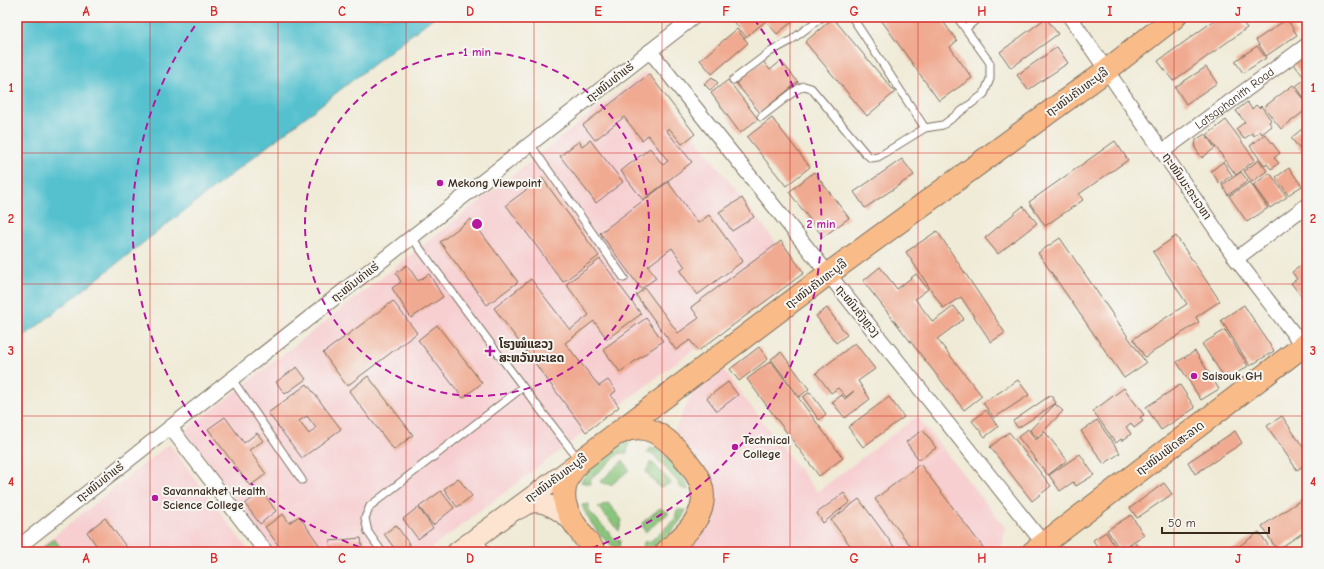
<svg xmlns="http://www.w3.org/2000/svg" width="1324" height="569" font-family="'Comic Neue','Noto Sans Lao',sans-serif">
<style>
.built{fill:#f7cfd1}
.green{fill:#88c57b;stroke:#62784c}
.water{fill:#55c1cf;stroke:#487676}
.building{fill:#f0aa91;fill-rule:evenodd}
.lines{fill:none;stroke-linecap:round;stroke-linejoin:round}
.lane-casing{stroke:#7a6e5f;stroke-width:9}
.street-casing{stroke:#7a6e5f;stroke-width:16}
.secondary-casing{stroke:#7a6e5f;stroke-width:22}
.primary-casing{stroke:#7a6e5f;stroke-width:24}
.lane{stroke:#fff;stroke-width:7}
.street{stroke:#fff;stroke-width:14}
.secondary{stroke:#fde4d0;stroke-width:20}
.primary{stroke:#f9bc89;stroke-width:22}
.grid{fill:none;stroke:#d62828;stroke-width:1;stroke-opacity:0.55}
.ring{fill:none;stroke:#b5179e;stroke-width:2;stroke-dasharray:7 5}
.poi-dot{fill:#b5179e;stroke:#f6f6f2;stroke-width:1.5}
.labels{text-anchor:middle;stroke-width:4;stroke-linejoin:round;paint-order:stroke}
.street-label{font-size:12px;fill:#3b2a1e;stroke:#f6f6f2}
.poi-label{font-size:12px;font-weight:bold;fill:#3b2a1e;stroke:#f6f6f2;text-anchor:start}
.centre{fill:#b5179e;stroke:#f6f6f2;stroke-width:2}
.ring-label{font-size:12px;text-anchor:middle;font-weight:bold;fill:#b5179e;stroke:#f6f6f2;stroke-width:4;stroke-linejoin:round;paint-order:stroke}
.neatline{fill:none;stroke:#d62828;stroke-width:1.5}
.grid-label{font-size:13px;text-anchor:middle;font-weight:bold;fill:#d62828}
</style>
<rect width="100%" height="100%" fill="#f6f6f2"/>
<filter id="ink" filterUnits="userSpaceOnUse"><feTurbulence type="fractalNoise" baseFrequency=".025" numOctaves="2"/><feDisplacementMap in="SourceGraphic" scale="8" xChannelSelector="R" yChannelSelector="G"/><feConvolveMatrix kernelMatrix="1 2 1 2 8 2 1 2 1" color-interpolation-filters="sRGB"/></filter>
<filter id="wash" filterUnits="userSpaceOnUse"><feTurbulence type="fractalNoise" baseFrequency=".012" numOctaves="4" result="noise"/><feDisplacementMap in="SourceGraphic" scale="16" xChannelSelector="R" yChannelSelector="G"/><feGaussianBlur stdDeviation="0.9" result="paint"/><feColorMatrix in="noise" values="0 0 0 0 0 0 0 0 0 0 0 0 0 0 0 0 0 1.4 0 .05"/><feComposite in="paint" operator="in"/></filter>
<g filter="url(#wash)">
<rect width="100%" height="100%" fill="#f0ebd7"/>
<path class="built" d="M645,72L798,271L426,552H275L185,431Z
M719,365L817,492L917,416L1005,527L1003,544L992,552H680L701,462L674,432L698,381Z
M169,444L250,552H34Z"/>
<path class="green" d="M629,442L627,453H620L591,478L590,484L581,482C589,467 611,444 629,442Z
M650,447C667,453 686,472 688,490L679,487L678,482L653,454L647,453Z
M623,460L629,470L611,485L600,482Z
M651,461L671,483L660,488L646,472Z
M608,503L622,520L619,531L598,507Z
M589,504V511L615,539L620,540L619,550C604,542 588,522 582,505Z
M660,508L669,513L645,532L642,523Z
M677,510H686C678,528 661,544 642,552L644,542L651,541L675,519Z
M54,539L64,552H38Z"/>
<path class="water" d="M17,17H434L139,246L17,342Z"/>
<g id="blocks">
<path class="building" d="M737,17H790L793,21L777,34L766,21L746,37L733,20Z
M879,17H940L957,41L950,47L972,78L939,101Z
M1219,17H1239L1247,28L1173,81L1158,61Z
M833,18L895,92L867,116L805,42Z
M1046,18L1058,34L1011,68L1000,52Z
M1287,19L1297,35L1266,56L1256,40Z
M737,29L748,43L712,74L700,60Z
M1257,46L1266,58L1243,73L1235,61Z
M1057,47L1068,63L1028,90L1017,75Z
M1306,53L1307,54V81L1293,63Z
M763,61L770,70L781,61L798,82L760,113L736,83Z
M1206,67L1217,83L1186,104L1175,87Z
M649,74L695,134L682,144L669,128L666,130L692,162L643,200L621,171L650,148L663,165L668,161L648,135L642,140L624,117L595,140L583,125Z
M712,77L718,83L710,90L704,84Z
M728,80L758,119L740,133L711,93Z
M1304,80L1307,84V102L1296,86Z
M1293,85L1307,103V109L1281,129L1264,107Z
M1247,102L1252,109L1256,105L1259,108L1261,106L1271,120L1269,122L1272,126L1262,134L1260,131L1254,136L1252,133L1244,139L1236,129L1245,122L1236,111Z
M772,118L810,167L786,186L747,137Z
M1226,120L1255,160L1236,175L1207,135Z
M1307,125V158L1291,138Z
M1205,134L1215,148L1202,158L1195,148L1196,140Z
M1265,134L1280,153L1274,158L1279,163L1271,169L1267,164L1265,166L1250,146Z
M590,140L623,182L596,203L560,156L579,141L582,146Z
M1115,141L1128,160L1079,194L1083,200L1045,226L1029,202Z
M902,159L914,175L865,208L854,192Z
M1259,160L1267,171L1252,182L1244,171Z
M1223,162L1232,175L1220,184L1211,171Z
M1289,168L1302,186L1288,195L1276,177Z
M814,172L849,218L823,237L789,192Z
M1241,172L1248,181L1228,195L1222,185Z
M1270,173L1287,197L1270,208L1253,185Z
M542,178L599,256L563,282L506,205Z
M668,182L698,223L709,215L743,261L697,295L680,271L685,267L672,248L648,266L656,278L641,289L600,233Z
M1250,182L1268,208L1247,222L1229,196Z
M742,198L754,217L732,231L719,212Z
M1023,206L1037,223L998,254L985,238Z
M471,219L518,282L487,305L440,242Z
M937,231L1005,333L991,342L961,297L943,308L906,252Z
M1176,236L1220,301L1196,317L1199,322L1145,357L1133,339L1187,304L1153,252Z
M1060,238L1146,363L1124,378L1038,253Z
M781,241L804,273L698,351L690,340L676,350L636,295L645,288L678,333L699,318L691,307Z
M600,259L641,314L607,339L594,321L565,343L599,386L608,380L616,391L611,395L619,407L586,432L494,308L531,279L570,330L589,315L566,284Z
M1303,264L1307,270V293L1302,297L1291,283L1297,279L1292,272Z
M407,265L418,281L429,274L443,297L411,318L392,288L401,282L396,273Z
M880,267L897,289L916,274L928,289L915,299L933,322L954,306L964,319L937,339L982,396L964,410L863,281Z
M393,301L417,333L347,386L323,353Z
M1244,305L1274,351L1250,366L1221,320Z
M827,308L847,335L836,343L816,316Z
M646,318L663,341L620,372L603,349Z
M437,325L482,383L463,398L418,340Z
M1225,330L1248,366L1226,380L1202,344Z
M855,343L875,369L858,381L870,399L845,418L832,402L842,395L845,399L854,391L846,397L838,388L831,393L816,373Z
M759,347L768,359L739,381L730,369Z
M1195,351L1219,389L1201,400L1177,362Z
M781,352L809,389L799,397L771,359Z
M771,361L843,458L819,476L747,379Z
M297,367L306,379L285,394L276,382Z
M368,376L413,435L394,450L349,391Z
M1018,380L1029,395L994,418L983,403Z
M728,382L738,395L717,411L707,398Z
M307,384L341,429L302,458L268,413ZM307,416L316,428L309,434L299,421Z
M1180,385L1195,408L1161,430L1146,407Z
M1124,388L1144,415L1140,417L1143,421L1134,428L1131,423L1126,427L1131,434L1122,441L1121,439L1116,443L1093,411Z
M810,392L826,414L819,420L803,397Z
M1051,395L1056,403L1018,428L1013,421Z
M889,397L904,417L863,447L848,427Z
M1055,404L1063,411L1037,438L1030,430Z
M986,410L998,427L985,437L972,421Z
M1282,416L1307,453V463L1297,470L1267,426Z
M225,417L244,443L257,433L263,441L249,450L266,474L250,486L208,429Z
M1097,420L1120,453L1104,464L1081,431Z
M1028,429L1036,440L1045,432L1067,460L1048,475L1018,437Z
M923,430L936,448L919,460L906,442Z
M1235,431L1242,443L1195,474L1188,462Z
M1009,432L1051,486L1032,501L990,447Z
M1080,454L1094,475L1076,486L1073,482L1060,491L1049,475Z
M920,464L985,550L982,552H915L875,499Z
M458,478L472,496L457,507L444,489Z
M1164,483L1172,494L1137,518L1130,508Z
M262,491L276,511L260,524L245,504Z
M441,491L454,508L433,525L419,507Z
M844,493L850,502L823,523L817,513Z
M1307,496V530L1277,550L1262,526Z
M859,499L898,552H855L831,520Z
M418,507L433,528L418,539L403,519Z
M283,514L289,523L299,516L322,549L318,552H283L265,527Z
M1131,515L1144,535L1120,550L1107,530Z
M105,518L130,552H101L87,532Z
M396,525L410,545L400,552H397L384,534Z
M1106,532L1115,547L1107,552H1100L1093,540Z
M1259,532L1273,552H1231Z
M361,538L363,552H331L330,541Z
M1135,543L1141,552H1120Z
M1117,547L1120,552H1110Z"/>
</g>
</g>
<g filter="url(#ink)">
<use href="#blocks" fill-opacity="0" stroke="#7a6e5f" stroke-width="1"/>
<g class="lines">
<defs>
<path id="lane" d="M852,17L925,128
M966,28L979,17
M733,80L770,52L790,41L822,17
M761,117L796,90L804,86L811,88L866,154L871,158L878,157L925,128L943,125L984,94L990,79V63L957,17
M530,144L624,278
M412,238L523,387L579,460
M231,378L302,480
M478,539L487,552
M382,552L368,532L365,518L370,506L523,387"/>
<g id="street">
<path d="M1070,17L1236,259L1303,346"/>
<path d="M650,51L1048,549"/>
<path id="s1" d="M1163,151L1307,45"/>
<path d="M1236,259L1307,205"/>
<path d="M170,427L266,552"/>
<path d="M17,548L530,144L694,17"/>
</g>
<path id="secondary" d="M518,509C522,507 526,504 530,503C546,499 562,512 573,522
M457,552L578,463"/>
<path id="primary" d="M620,433C645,420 665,436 681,454C695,470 708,487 701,509C695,527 679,539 666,552
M595,552C572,520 547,497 580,461L828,274L1107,70L1175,17
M1033,552L1307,343"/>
</defs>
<use href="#lane" class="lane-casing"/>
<use href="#street" class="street-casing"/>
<use href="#secondary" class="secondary-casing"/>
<use href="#primary" class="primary-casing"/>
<use href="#lane" class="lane"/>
<use href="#street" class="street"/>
<use href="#secondary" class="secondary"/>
<use href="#primary" class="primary"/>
</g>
</g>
<path class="grid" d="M150,17V552M278,17V552M406,17V552M534,17V552M662,17V552M790,17V552M918,17V552M1046,17V552M1174,17V552M17,153H1307M17,284H1307M17,416H1307"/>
<g class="ring">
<circle cx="477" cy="224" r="172"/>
<path d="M371 551A344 344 0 0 1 200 19M754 19A344 344 0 0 1 583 551"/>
</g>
<g class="poi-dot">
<circle cx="440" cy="183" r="4"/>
<path d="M488 345h4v4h4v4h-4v4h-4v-4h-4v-4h4z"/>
<circle cx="1194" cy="376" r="4"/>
<circle cx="735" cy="447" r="4"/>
<circle cx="155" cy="498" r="4"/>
</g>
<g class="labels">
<g class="street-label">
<text transform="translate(610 82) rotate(-38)" y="4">ຖະໜົນທ່າແຮ່</text>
<text transform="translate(1077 92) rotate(-36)" y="4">ຖະໜົນຄັນທະບູລີ</text>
<text dy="4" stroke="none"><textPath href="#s1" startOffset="89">Latsaphanith Road</textPath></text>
<text transform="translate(1187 186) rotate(56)" y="4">ຖະໜົນມະຄະເວຫາ</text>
<text transform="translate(355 282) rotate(-38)" y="4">ຖະໜົນທ່າແຮ່</text>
<text transform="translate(816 284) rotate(-37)" y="4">ຖະໜົນຄັນທະບູລີ</text>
<text transform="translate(858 311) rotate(51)" y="4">ຖະໜົນຄັງຫຼວງ</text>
<text transform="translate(1170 448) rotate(-37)" y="4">ຖະໜົນເພັດສະລາດ</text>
<text transform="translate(556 478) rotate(-36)" y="4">ຖະໜົນຄັນທະບູລີ</text>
<text transform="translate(100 482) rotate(-38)" y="4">ຖະໜົນທ່າແຮ່</text>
</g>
<g class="poi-label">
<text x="448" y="187">Mekong Viewpoint</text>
<text x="499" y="348">ໂຮງໝໍແຂວງ<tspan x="499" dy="14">ສະຫວັນນະເຂດ</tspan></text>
<text x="1202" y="380">Saisouk GH</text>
<text x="743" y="444">Technical<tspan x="743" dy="14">College</tspan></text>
<text x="163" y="495">Savannakhet Health<tspan x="163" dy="14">Science College</tspan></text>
</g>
</g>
<circle cx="477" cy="224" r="6" class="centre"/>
<g class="ring-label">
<text x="477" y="56">1 min</text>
<text x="821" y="228">2 min</text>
</g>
<rect width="1324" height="569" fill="none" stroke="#f6f6f2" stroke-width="44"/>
<path d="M1162 527v6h107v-6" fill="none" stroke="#3b2a1e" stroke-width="2"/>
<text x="1168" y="527" font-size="12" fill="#3b2a1e" stroke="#f6f6f2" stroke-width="3" paint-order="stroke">50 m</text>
<rect x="22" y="22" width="1280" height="525" class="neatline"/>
<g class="grid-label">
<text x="86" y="16">A</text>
<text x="214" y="16">B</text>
<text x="342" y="16">C</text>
<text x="470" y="16">D</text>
<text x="598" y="16">E</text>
<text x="726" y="16">F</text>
<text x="854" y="16">G</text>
<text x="982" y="16">H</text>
<text x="1110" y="16">I</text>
<text x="1238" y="16">J</text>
<text x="11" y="92">1</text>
<text x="1313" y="92">1</text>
<text x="11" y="223">2</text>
<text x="1313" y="223">2</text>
<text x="11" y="355">3</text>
<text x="1313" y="355">3</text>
<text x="11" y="486">4</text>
<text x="1313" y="486">4</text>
<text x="86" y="563">A</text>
<text x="214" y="563">B</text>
<text x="342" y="563">C</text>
<text x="470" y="563">D</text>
<text x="598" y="563">E</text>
<text x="726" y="563">F</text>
<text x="854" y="563">G</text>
<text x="982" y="563">H</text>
<text x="1110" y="563">I</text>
<text x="1238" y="563">J</text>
</g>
</svg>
